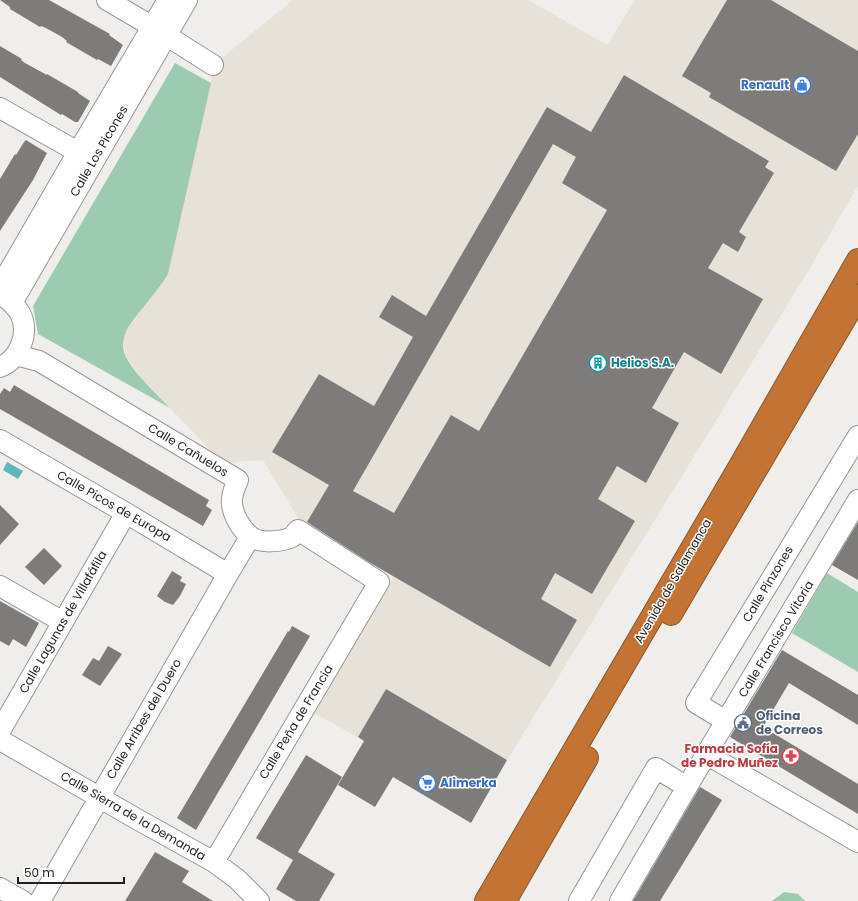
<svg xmlns="http://www.w3.org/2000/svg" width="858" height="901" font-family="Poppins,sans-serif">
<style>
.built{fill:#e6e2d8}
.green{fill:#9dcbb2}
.water{fill:#5db8b8}
.building{fill:#7e7c7a;fill-rule:evenodd}
.lines{fill:none;stroke-linecap:round;stroke-linejoin:round}
.minor-casing{stroke:#989795;stroke-width:22}
.highway-casing{stroke:#8a562c;stroke-width:24}
.minor{stroke:#fff;stroke-width:20}
.highway{stroke:#c37434;stroke-width:22}
.labels{text-anchor:middle;stroke-width:3;stroke-linejoin:round;paint-order:stroke}
.shop-label{font-size:12px;font-weight:bold;fill:#366cbe;stroke:#fff;text-anchor:end}
.street-label{font-size:12px;fill:#1f1e1d;stroke:#fff}
.culture-label{font-size:12px;font-weight:bold;fill:#0d838f;stroke:#fff;text-anchor:start}
.service-label{font-size:12px;font-weight:bold;fill:#4e5e75;stroke:#fff;text-anchor:start}
.health-label{font-size:12px;font-weight:bold;fill:#be3a42;stroke:#fff;text-anchor:end}
</style>
<rect width="100%" height="100%" fill="#efeeeb"/>
<path class="built" d="M293,0H528L607,45L635,0H858V186L807,273L507,760L386,689L358,737L312,712L393,577L301,523L263,460L223,463L140,377L125,354L123,338L128,327L160,286L168,274L213,72L218,61Z"/>
<path class="green" d="M175,63L211,83L168,274C157,293 141,308 129,326C124,334 121,346 125,355C134,374 156,393 170,408L38,334L33,306Z
M827,573L858,592V672L792,633Z
M784,892L798,894L805,901H772Z"/>
<path class="water" d="M7,462L23,471L18,479L3,470Z"/>
<path class="building" d="M0,0H49L110,34L109,35L123,45L111,66L98,59L97,60L66,42L67,41L62,37L46,28L41,26L40,27L10,9V7Z
M727,0H771L858,51V134L836,171L709,97L711,93L682,76Z
M0,46L22,59L21,60L25,63L47,75V74L78,92V93L90,101L78,122H75L62,114L61,115L0,77Z
M624,75L769,161L765,167L774,173L739,232L746,237L738,252L723,243L708,268L763,299L721,374L684,352L652,408L679,423L646,483L617,466L598,499L635,521L592,594L555,573L541,599L577,620L550,667L367,561L307,522L329,485L272,452L319,374L374,406L413,337L379,317L392,295L426,316L547,107L591,132ZM553,144L576,157L562,183L607,210L479,431L451,415L394,513L353,491Z
M26,140L47,153L33,180L0,231V179L15,154L16,155L24,142Z
M14,385L209,500L206,506L212,510L203,526L0,409V394L4,388L10,392Z
M0,505L19,524L0,545Z
M858,522V580L832,565Z
M44,548L62,566L44,585L25,567Z
M172,571L182,577L180,581L186,584L180,596L173,605L165,602L157,596Z
M0,601L39,623L26,647L13,639L9,646L0,641Z
M292,626L310,636L196,830L177,818L288,631L289,632Z
M108,646L122,654L100,686L82,675L93,658L99,661Z
M782,650L858,695V725L789,683L763,727L858,784V814L730,737Z
M386,689L507,760L471,823L393,777L375,807L338,785L364,741L358,737Z
M306,755L342,777L298,852L335,874L319,901H296L276,889L293,860L256,838Z
M700,787L722,800L660,901H633Z
M155,852L189,871L182,882L213,901H125Z"/>
<g class="lines">
<defs>
<path id="minor" d="M107,0L153,27
M167,36L213,65
M0,108L78,152
M0,287L78,152L168,0
M12,303L187,0
M16,355L39,361L238,480C235,487 231,495 232,504C233,515 241,529 250,536C259,544 282,542 292,537C294,535 296,532 298,530L379,582L214,862
M0,367C20,359 30,332 20,313C15,305 9,300 2,295
M0,440L126,513L228,574
M0,586L63,622
M726,721L696,703L858,436
M0,731L126,513
M0,740L135,818L214,862L237,879L259,901
M706,754L858,842
M0,888L23,901
M40,901L228,574L250,537
M579,901L656,768L687,787
M620,901L714,741L858,500"/>
<path id="highway" d="M671,614L858,296
M486,901L740,466L858,260
M505,901L587,758"/>
</defs>
<use href="#minor" class="minor-casing"/>
<use href="#highway" class="highway-casing"/>
<use href="#minor" class="minor"/>
<use href="#highway" class="highway"/>
</g>
<defs>
<symbol id="shop-ring" viewBox="-11 -11 22 22"><circle r="9.5" fill="#fff" stroke="#3f7fe0" stroke-width="1.5"/><path d="M-5-2.5h2.3a2.7 3.5 0 0 1 5.4 0H5L5.5 6h-11ZM-1.5-2.5h3a1.5 2.3 0 0 0-3 0Z" fill="#3f7fe0"/></symbol>
<symbol id="building-ring" viewBox="-11 -11 22 22"><circle r="9.5" fill="#fff" stroke="#0f9aa8" stroke-width="1.5"/><path d="M-4-6H4V6H1V3H-1V6H-4ZM-2.5-4.3h1.7v1.8h-1.7ZM.8-4.3h1.7v1.8H.8ZM-2.5-1h1.7V.8h-1.7ZM.8-1h1.7V.8H.8Z" fill="#0f9aa8"/></symbol>
<symbol id="civic-ring" viewBox="-11 -11 22 22"><circle r="9.5" fill="#fff" stroke="#5c6f8a" stroke-width="1.5"/><path d="M-.6-6.5H3V-4.5H.6V-3L4-1V1h2V6H-6V1h2V-1L-.6-3ZM-1.2 2.5V6h2.4V2.5Z" fill="#5c6f8a"/></symbol>
<symbol id="pharmacy-ring" viewBox="-11 -11 22 22"><circle r="9.5" fill="#fff" stroke="#e0444e" stroke-width="1.5"/><path d="M-2-6h4v4h4v4h-4v4h-4v-4h-4v-4h4Z" fill="#e0444e"/></symbol>
<symbol id="supermarket-ring" viewBox="-11 -11 22 22"><circle r="9.5" fill="#fff" stroke="#3f7fe0" stroke-width="1.5"/><path d="M-6-5.5h2.5l.6 2H6L4.5 2H-2.5L-4.4-4H-6ZM-1.5 3.2a1.3 1.3 0 1 0 .1 0ZM3 3.2a1.3 1.3 0 1 0 .1 0Z" fill="#3f7fe0"/></symbol>
</defs>
<g fill-rule="evenodd">
<use href="#shop-ring" x="792" y="75" width="20" height="20"/>
<use href="#building-ring" x="588" y="353" width="20" height="20"/>
<use href="#civic-ring" x="733" y="713" width="20" height="20"/>
<use href="#pharmacy-ring" x="781" y="746" width="20" height="20"/>
<use href="#supermarket-ring" x="417" y="773" width="20" height="20"/>
</g>
<g class="labels">
<g class="shop-label">
<text x="789" y="89">Renault</text>
<text x="440" y="787" text-anchor="start">Alimerka</text>
</g>
<g class="street-label">
<text transform="translate(99 151) rotate(-60)" y="4">Calle Los Picones</text>
<text transform="translate(188 450) rotate(31)" y="4">Calle Cañuelos</text>
<text transform="translate(114 506) rotate(30)" y="4">Calle Picos de Europa</text>
<text transform="translate(673 581) rotate(-60)" y="4">Avenida de Salamanca</text>
<text transform="translate(768 584) rotate(-59)" y="4">Calle Pinzones</text>
<text transform="translate(63 622) rotate(-60)" y="4">Calle Lagunas de Villafáfila</text>
<text transform="translate(776 639) rotate(-59)" y="4">Calle Francisco Vitoria</text>
<text transform="translate(144 719) rotate(-60)" y="4">Calle Arribes del Duero</text>
<text transform="translate(296 722) rotate(-59)" y="4">Calle Peña de Francia</text>
<text transform="translate(133 816) rotate(30)" y="4">Calle Sierra de la Demanda</text>
</g>
<g class="culture-label">
<text x="611" y="367">Helios S.A.</text>
</g>
<g class="service-label">
<text x="756" y="720">Oficina<tspan x="756" dy="14">de Correos</tspan></text>
</g>
<g class="health-label">
<text x="778" y="753">Farmacia Sofía<tspan x="778" dy="14">de Pedro Muñez</tspan></text>
</g>
</g>
<path d="M18 877v6h106v-6" fill="none" stroke="#1f1e1d" stroke-width="2"/>
<text x="24" y="877" font-size="12" fill="#1f1e1d" stroke="#ffffff" stroke-width="3" paint-order="stroke">50 m</text>
</svg>
